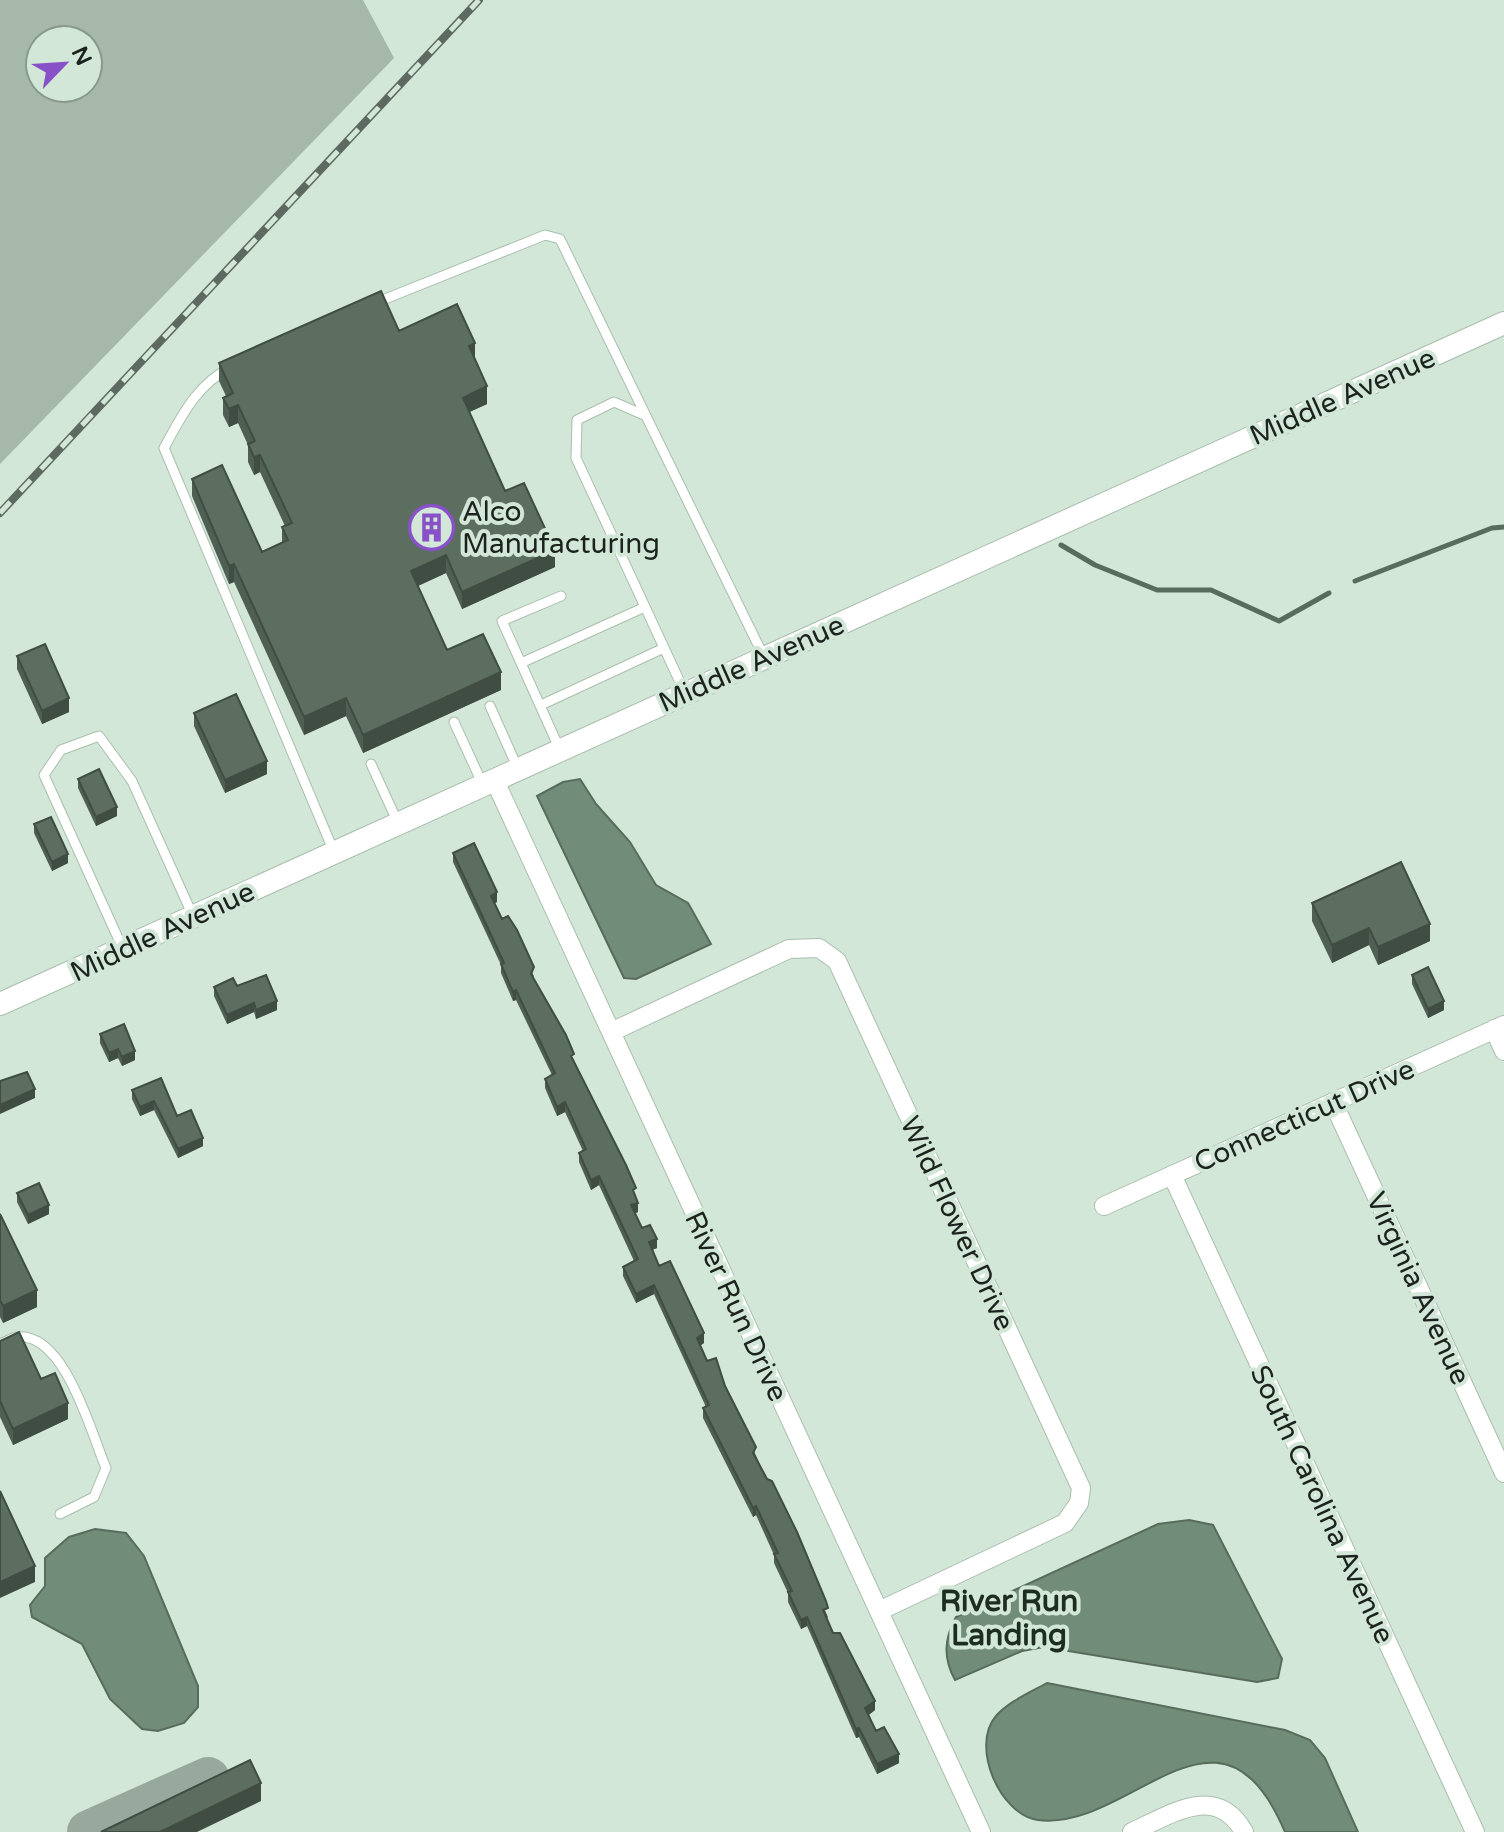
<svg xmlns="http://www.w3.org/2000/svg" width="1504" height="1832" font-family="'Varela Round',sans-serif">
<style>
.green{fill:#a5b8aa;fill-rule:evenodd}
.water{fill:#718c78;stroke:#586c5d;stroke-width:2}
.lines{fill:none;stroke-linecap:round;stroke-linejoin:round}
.stream{stroke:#586c5d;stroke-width:5}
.taxiway{stroke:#98a89c;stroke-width:44}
.service-casing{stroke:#aabeae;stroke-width:11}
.minor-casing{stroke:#aabeae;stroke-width:20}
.tertiary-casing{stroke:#aabeae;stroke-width:24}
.service{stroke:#fff;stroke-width:9}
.minor{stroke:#fff;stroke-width:18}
.tertiary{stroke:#fff;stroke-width:22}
.rail-casing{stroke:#5e6a61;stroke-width:8}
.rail{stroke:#d2e7d7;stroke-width:5;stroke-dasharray:15;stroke-linecap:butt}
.wall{fill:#4f5f53}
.shaded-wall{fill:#404d43}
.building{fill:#5c6e60;stroke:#404d43;stroke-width:2}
.labels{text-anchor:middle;stroke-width:8;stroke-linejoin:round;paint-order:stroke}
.street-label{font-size:28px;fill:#1c231e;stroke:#d2e7d7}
.poi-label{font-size:28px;fill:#1c231e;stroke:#d2e7d7;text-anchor:start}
.neighbourhood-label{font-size:30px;font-weight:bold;fill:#1d2e21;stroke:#d2e7d7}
</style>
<rect width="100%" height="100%" fill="#d2e7d7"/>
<path class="green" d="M0,0H363L394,58L0,464ZM88,40V88H40V40Z"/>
<path class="water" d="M580,779L596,804L630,842L656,885L688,903L711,944L636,979L624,978L537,796L563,782Z
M1189,1520L1213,1525L1282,1659L1278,1678L1257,1682L1044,1647L1022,1651L955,1680C943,1658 944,1639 956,1617L1158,1524Z
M95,1529L126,1533L144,1556L198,1686V1707L184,1723L158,1731L142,1729L110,1699L82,1644L32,1617L30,1605L45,1586V1558L69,1537Z
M1047,1683L1285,1730L1310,1740L1325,1758L1358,1832H1285C1219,1677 1131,1832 1038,1820C1000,1815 970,1746 996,1716C1008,1702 1031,1692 1047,1683Z"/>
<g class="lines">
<path class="stream" d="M1061,545L1095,565L1157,590H1211L1279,621L1329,593
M1355,581L1492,528L1504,527"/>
<path class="taxiway" d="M89,1832L208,1779"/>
<defs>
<path id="service" d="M375,303L545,235L560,239L646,416
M230,368C197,384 181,417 164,448L334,852
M521,663L645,607
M685,693L576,458L577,420L614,402L646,416L764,657
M541,705L664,648
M490,706L518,769
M454,722L483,785
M560,750L502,621L561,596
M371,764L398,823
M123,949L44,775L61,750L99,736L132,781L193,916
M0,1344C5,1342 12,1338 17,1337C65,1332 91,1433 106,1468L94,1497L60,1514"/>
<path id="minor" d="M494,779L981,1832
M1494,1029L1504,1051
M611,1032L789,949L819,948L837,961L1081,1488L1079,1503L1065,1523L879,1611
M1333,1102L1504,1473
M1172,1175L1475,1832
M1104,1206L1504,1025
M1132,1832C1170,1815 1216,1782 1244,1832"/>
<path id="tertiary" d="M0,1004L1504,323"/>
</defs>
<use href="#service" class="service-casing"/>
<use href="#minor" class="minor-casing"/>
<use href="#tertiary" class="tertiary-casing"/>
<use href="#service" class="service"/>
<use href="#minor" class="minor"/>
<use href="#tertiary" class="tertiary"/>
<defs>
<path id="rail" d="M0,513L479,0"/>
</defs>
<use href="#rail" class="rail-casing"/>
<use href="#rail" class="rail"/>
</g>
<path class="wall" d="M399,331L475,360L487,404L469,412L505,491L555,567L462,609L446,573L418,586L447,650L501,690L363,753L346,716L304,735L234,582L229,584L192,496V479L262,552L282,542V527L285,526L260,472L254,475L248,462V445L238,423L229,427L223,415V398L226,396L219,381V363Z
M17,656L69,712L42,724L17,669Z
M194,713L267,774L225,793L194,726Z
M78,779L117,816L96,826L78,788Z
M34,824L68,863L52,871L34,833Z
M453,853L497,902L494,903L502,919L534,976L533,978L574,1061L636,1197L638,1212L635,1213L642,1228L657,1248L652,1250L659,1266L704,1343L700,1345L707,1361L725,1386L828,1617L827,1618L833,1633L875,1710L868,1715L876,1731L899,1763L877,1774L859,1737L856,1738L807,1626L801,1629L788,1602V1593L774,1563V1555L756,1515L753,1517L703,1418V1408L706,1407L654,1294L636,1303L623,1276V1267L634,1261L599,1185L591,1190L579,1162V1153L583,1151L565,1112L557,1116L545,1088V1079L552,1075L516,1000L513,1001L501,973V965L453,862Z
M1312,903L1430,941L1378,965L1369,945L1332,963L1312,921Z
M1412,975L1444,1010L1428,1018L1412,984Z
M237,986L277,1010L256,1019L254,1012L227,1024L214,996V987Z
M100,1034L135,1060L122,1066L118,1058L109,1062L100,1043Z
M161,1078L177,1116L203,1146L178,1158L154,1110L140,1116L132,1099V1090Z
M17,1193L49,1214L28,1224L17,1202Z
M0,1214L37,1307L3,1323L0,1317Z
M0,1341L41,1379L68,1419L13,1445L0,1417Z"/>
<path class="shaded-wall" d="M475,343V361L469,346Z
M487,386V404L463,415V398Z
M238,405V423L229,427V409Z
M260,455V472L254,475V457Z
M555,550V567L462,609V592Z
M446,555V573L411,589V571Z
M234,564V582L229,584V566Z
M501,672V690L363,753V735Z
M69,698V712L42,724V711Z
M346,698V716L304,735V717Z
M267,761V774L225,793V780Z
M117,807V816L96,826V817Z
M68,854V863L52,871V862Z
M497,892V902L491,905V896Z
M1430,924V941L1378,965V947Z
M1369,928V945L1332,963V945Z
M516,990V1000L513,1001V992Z
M277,1001V1010L256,1019V1010Z
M1444,1001V1010L1428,1018V1009Z
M254,1003V1012L227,1024V1015Z
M118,1049V1058L109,1062V1053Z
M135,1051V1060L122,1066V1057Z
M35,1089V1098L0,1114V1105Z
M154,1101V1110L140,1116V1107Z
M565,1102V1112L557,1116V1107Z
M203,1138V1146L178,1158V1149Z
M599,1176V1185L591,1190V1180Z
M638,1203V1212L631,1215V1205Z
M49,1205V1214L28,1224V1215Z
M657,1239V1248L649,1251V1242Z
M654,1285V1294L636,1303V1294Z
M37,1290V1307L3,1323V1306Z
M704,1333V1343L697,1348V1338Z
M68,1403V1419L13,1445V1429Z
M756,1506V1515L753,1517V1508Z
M35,1566V1582L0,1598V1582Z
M807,1617V1626L801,1629V1620Z
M875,1701V1710L865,1718V1708Z
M859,1728V1737L856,1738V1729Z
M899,1754V1763L877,1774V1764Z
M261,1783V1801L197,1832H160Z"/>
<path class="building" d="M381,291L399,331L457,304L475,343L469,346L487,386L463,398L505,491L524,483L555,550L462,592L446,555L411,571L447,650L483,634L501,672L363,735L346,698L304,717L234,564L229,566L192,479L222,465L262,552L288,540L282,527L292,523L260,455L254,457L248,444L255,441L238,405L229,409L223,398L233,393L219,363Z
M45,644L69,698L42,711L17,656Z
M236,694L267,761L225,780L194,713Z
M99,769L117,807L96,817L78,779Z
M51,817L68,854L52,862L34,824Z
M474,843L497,892L491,896L502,919L508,916L517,930L534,967L531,974L566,1035L574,1054L571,1056L626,1165L636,1188L633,1190L638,1203L631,1205L642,1228L650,1225L657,1239L649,1242L659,1266L670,1261L704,1333L697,1338L707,1361L716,1358L725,1386L756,1447L753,1453L767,1479L772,1481L797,1532L826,1601L828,1608L823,1610L833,1633H840L875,1701L865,1708L876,1731L884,1727L899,1754L877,1764L859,1728L856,1729L807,1617L801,1620L788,1592L792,1591L774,1554L778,1553L756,1506L753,1508L703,1408L709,1405L654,1285L636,1294L623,1267L638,1259L599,1176L591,1180L579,1153L586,1149L565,1102L557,1107L545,1079L555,1073L516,990L513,992L501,964L504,963L453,853Z
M1401,862L1430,924L1378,947L1369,928L1332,945L1312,903Z
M1428,967L1444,1001L1428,1009L1412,975Z
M266,975L277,1001L256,1010L254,1003L227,1015L214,987L233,978L237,986Z
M124,1024L135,1051L122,1057L118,1049L109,1053L100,1034Z
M27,1072L35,1089L0,1105V1081Z
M161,1078L177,1116L191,1110L203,1138L178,1149L154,1101L140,1107L132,1090Z
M39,1183L49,1205L28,1215L17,1193Z
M0,1214L37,1290L3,1306L0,1300Z
M19,1332L41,1379L55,1373L68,1403L13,1429L0,1401V1341Z
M0,1491L35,1566L0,1582Z
M250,1760L261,1783L160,1832H101Z"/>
<defs>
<symbol id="building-ring" viewBox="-11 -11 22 22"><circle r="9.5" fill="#d2e7d7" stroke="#8951c8" stroke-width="1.5"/><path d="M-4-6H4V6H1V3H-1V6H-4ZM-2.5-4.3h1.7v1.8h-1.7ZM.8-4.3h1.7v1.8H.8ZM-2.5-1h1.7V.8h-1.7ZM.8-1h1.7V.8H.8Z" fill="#8951c8"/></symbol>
</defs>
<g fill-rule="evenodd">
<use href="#building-ring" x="406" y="502" width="51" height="51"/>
</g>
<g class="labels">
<g class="street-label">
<text transform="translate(1342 396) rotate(-24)" y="10">Middle Avenue</text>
<text transform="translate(751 663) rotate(-24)" y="10">Middle Avenue</text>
<text transform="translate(162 931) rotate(-25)" y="10">Middle Avenue</text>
<text transform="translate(1304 1115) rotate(-24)" y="10">Connecticut Drive</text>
<text transform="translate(958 1223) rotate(65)" y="10">Wild Flower Drive</text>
<text transform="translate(1419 1288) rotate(65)" y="10">Virginia Avenue</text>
<text transform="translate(737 1306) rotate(65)" y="10">River Run Drive</text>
<text transform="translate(1323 1504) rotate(65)" y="10">South Carolina Avenue</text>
</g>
<g class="poi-label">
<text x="462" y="521">Alco<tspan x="462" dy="32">Manufacturing</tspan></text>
</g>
<g class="neighbourhood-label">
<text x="1009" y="1611">River Run<tspan x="1009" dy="34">Landing</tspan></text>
</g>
</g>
<g transform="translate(64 64) rotate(65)"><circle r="38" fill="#d2e7d7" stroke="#89998d" stroke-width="2"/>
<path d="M0-6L14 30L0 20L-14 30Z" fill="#8951c8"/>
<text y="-12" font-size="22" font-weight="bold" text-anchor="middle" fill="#1c231e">N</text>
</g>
</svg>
